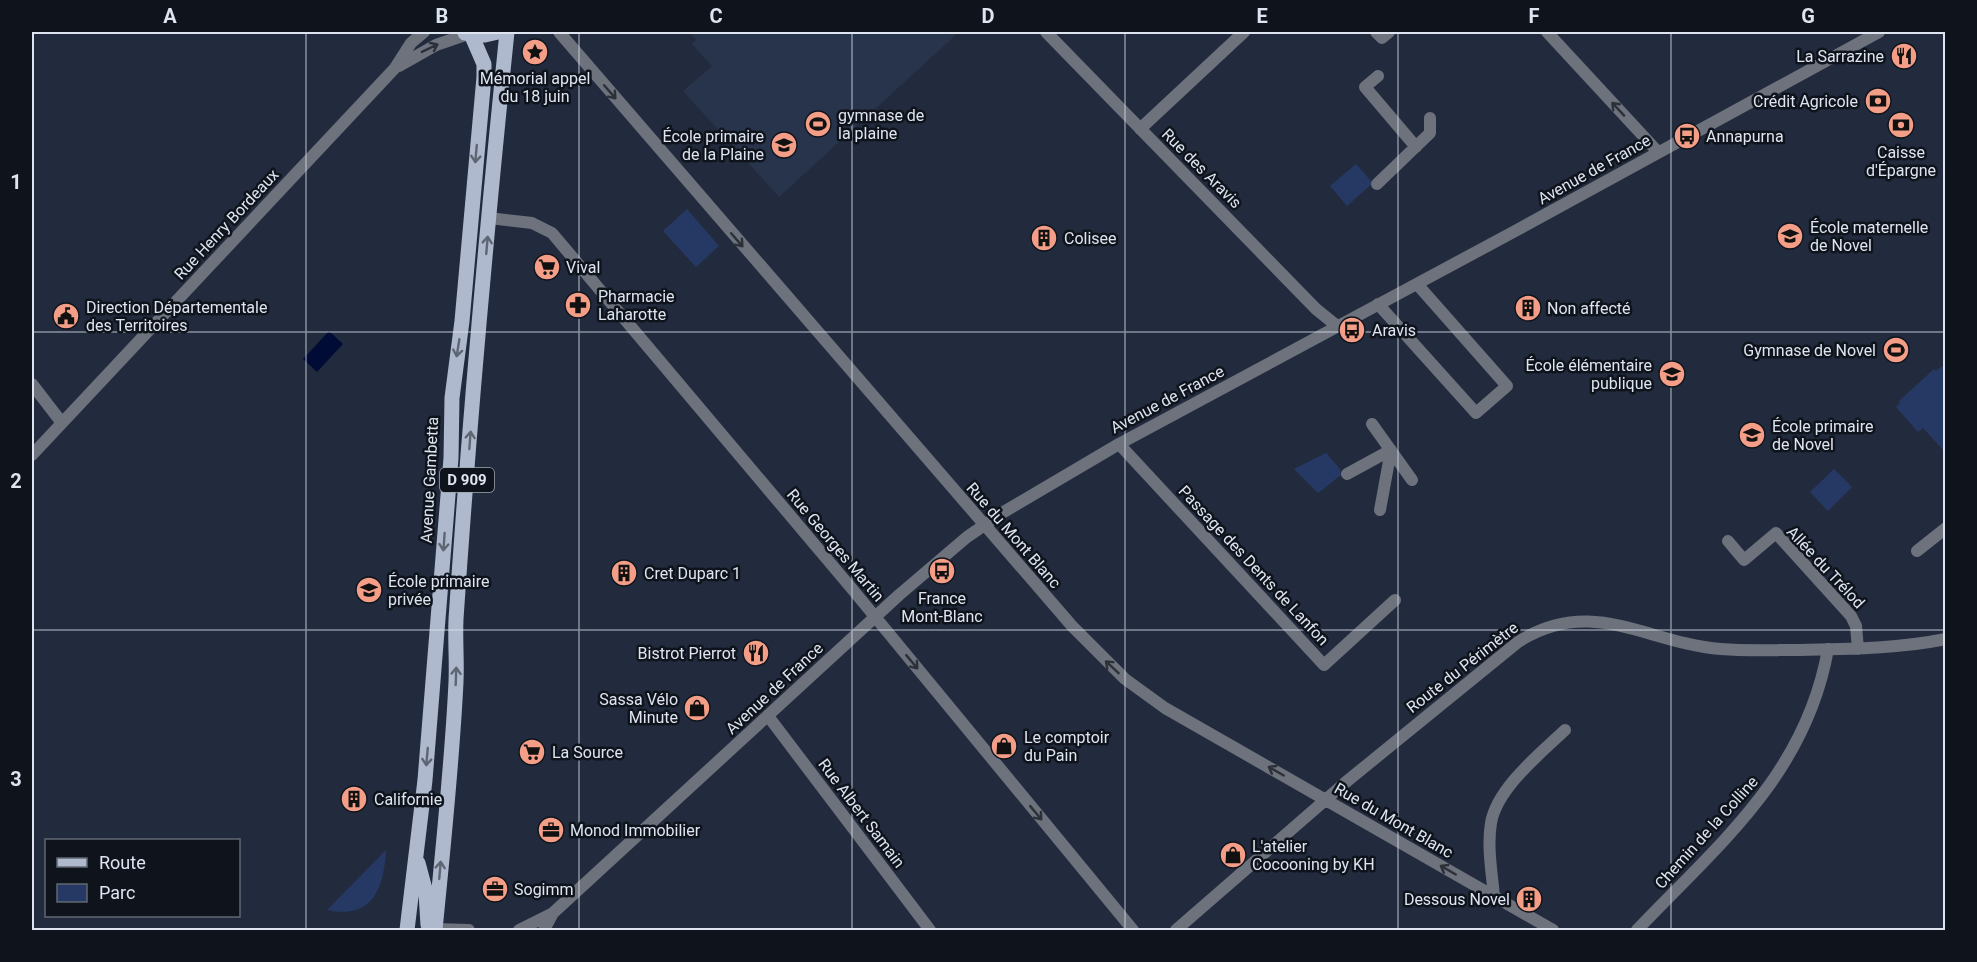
<svg xmlns="http://www.w3.org/2000/svg" width="1977" height="962" font-family="Roboto,sans-serif">
<style>
.built{fill:#28344b}
.green{fill:#263964}
.water{fill:#010c36}
.lines{fill:none;stroke-linecap:round;stroke-linejoin:round}
.street{stroke:#6d727c;stroke-width:12}
.primary{stroke:#aeb9cd;stroke-width:15}
.oneway{stroke:#2b3039}
.oneway2{stroke:#5e6674}
.grid{fill:none;stroke:#dee4f0;stroke-width:1.5;stroke-opacity:0.55}
.labels{text-anchor:middle;stroke-width:5;stroke-linejoin:round;paint-order:stroke}
.shield{fill:#0f141c;stroke:#a0a6b0;stroke-width:1.5}
.shield-label{font-size:15px;font-weight:bold;fill:#dee4f0}
.poi-label{font-size:16px;fill:#dee4f0;stroke:#0f141c;text-anchor:start}
.street-label{font-size:16px;fill:#dee4f0;stroke:#0f141c}
.neatline{fill:none;stroke:#dee4f0;stroke-width:2}
.grid-label{font-size:20px;text-anchor:middle;font-weight:bold;fill:#dee4f0}
</style>
<rect width="100%" height="100%" fill="#222b3d"/>
<path class="built" d="M689,32H959L779,197L683,91L712,66L692,44L696,40Z"/>
<path class="green" d="M1356,164L1373,183L1347,206L1330,186Z
M687,209L719,246L696,267L663,231Z
M1942,366L1946,370L1945,452L1923,428L1918,432L1896,407L1900,403L1899,401L1934,369L1936,371Z
M1326,453L1340,469L1341,475L1318,493L1294,469Z
M1834,469L1852,487L1828,511L1810,492Z
M386,850C384,889 372,920 327,910Z"/>
<path class="water" d="M329,331L343,344L317,372L303,359Z"/>
<g class="lines">
<path class="street" d="M559,32L1072,626L1125,679L1165,708L1553,930
M1046,32L1316,309L1337,326
M1376,32L1382,38L1389,32
M1547,32L1658,152
M399,66L436,45L468,34
M1378,76L1365,87L1416,147
M1140,129L1244,32
M1377,184L1430,133V118
M489,218L532,223L552,233L853,590L1133,930
M1378,304L1476,413L1507,386L1417,284
M32,384L62,423
M1372,424L1412,480
M1119,444L1324,665L1395,600
M32,455L395,68L411,43L424,32
M1347,474L1391,450L1380,510
M1728,541L1744,560L1776,533L1851,616L1856,626L1858,649
M1917,551L1946,528
M768,716L930,930
M1494,897C1492,873 1487,847 1491,823C1497,788 1541,753 1565,730
M435,929L469,930
M519,930L553,913L899,595L967,537L1002,513L1119,444L1517,230L1879,32
M544,930L553,913
M1176,930L1346,782L1518,642C1592,595 1646,643 1721,649C1745,651 1770,650 1795,650C1845,649 1896,649 1946,639
M1637,930C1719,844 1806,774 1828,649"/>
<path class="primary" d="M465,33L485,35L498,32
M418,863L426,893L428,925
M407,930L425,780L451,458L452,398L462,321L484,77V64L471,34
M435,930C443,848 452,765 456,682C457,661 455,640 456,619C469,423 487,226 507,32"/>
</g>
<defs><path id="oneway-shaft" d="M-6 0H5M1.5-3L5.5 0L1.5 3" fill="none" stroke-width="1.6" stroke-linecap="round" stroke-linejoin="round" transform="scale(1.5)"/></defs>
<g class="oneway">
<use href="#oneway-shaft" transform="translate(430 48) rotate(-26)"/>
<use href="#oneway-shaft" transform="translate(610 92) rotate(49)"/>
<use href="#oneway-shaft" transform="translate(1618 109) rotate(-133)"/>
<use href="#oneway-shaft" transform="translate(737 240) rotate(49)"/>
<use href="#oneway-shaft" transform="translate(912 662) rotate(50)"/>
<use href="#oneway-shaft" transform="translate(1112 667) rotate(-137)"/>
<use href="#oneway-shaft" transform="translate(1276 771) rotate(-150)"/>
<use href="#oneway-shaft" transform="translate(1036 813) rotate(50)"/>
<use href="#oneway-shaft" transform="translate(1448 870) rotate(-150)"/>
</g>
<g class="oneway2">
<use href="#oneway-shaft" transform="translate(476 154) rotate(95)"/>
<use href="#oneway-shaft" transform="translate(487 245) rotate(-85)"/>
<use href="#oneway-shaft" transform="translate(458 348) rotate(99)"/>
<use href="#oneway-shaft" transform="translate(470 440) rotate(-86)"/>
<use href="#oneway-shaft" transform="translate(444 542) rotate(94)"/>
<use href="#oneway-shaft" transform="translate(456 676) rotate(-88)"/>
<use href="#oneway-shaft" transform="translate(427 757) rotate(95)"/>
<use href="#oneway-shaft" transform="translate(440 870) rotate(-85)"/>
</g>
<path class="grid" d="M306,32V930M579,32V930M852,32V930M1125,32V930M1398,32V930M1671,32V930M32,332H1946M32,630H1946"/>
<defs>
<symbol id="sight-disc" viewBox="-11 -11 22 22"><circle r="9.5" fill="#f49e88" stroke="#0f141c"/><path d="M0-6L1.8-2.2L6-1.7L2.9 1.2L3.7 5.4L0 3.3L-3.7 5.4L-2.9 1.2L-6-1.7L-1.8-2.2Z" fill="#111"/></symbol>
<symbol id="restaurant-disc" viewBox="-11 -11 22 22"><circle r="9.5" fill="#f49e88" stroke="#0f141c"/><path d="M-5-6h1v4h1v-4h1v4h1v-4h1v5L-1.5 .5V6h-2V.5L-5-1ZM5-6V6H3V1.5H1.5Q1.5-4 5-6Z" fill="#111"/></symbol>
<symbol id="bank-disc" viewBox="-11 -11 22 22"><circle r="9.5" fill="#f49e88" stroke="#0f141c"/><path d="M-6-4H6V4H-6ZM0-2.3a2.3 2.3 0 1 0 0 4.6a2.3 2.3 0 1 0 0-4.6Z" fill="#111"/></symbol>
<symbol id="stadium-disc" viewBox="-11 -11 22 22"><circle r="9.5" fill="#f49e88" stroke="#0f141c"/><path d="M0-5a6.5 5 0 1 0 0 10a6.5 5 0 1 0 0-10ZM-3.5-1.8h7v3.6h-7Z" fill="#111"/></symbol>
<symbol id="bus-disc" viewBox="-11 -11 22 22"><circle r="9.5" fill="#f49e88" stroke="#0f141c"/><path d="M-5-6H5V4H4V6H2V4H-2V6H-4V4H-5ZM-3.5-4V0h7V-4ZM-3.5 1.2v1.5H-2V1.2ZM2 1.2v1.5H3.5V1.2Z" fill="#111"/></symbol>
<symbol id="school-disc" viewBox="-11 -11 22 22"><circle r="9.5" fill="#f49e88" stroke="#0f141c"/><path d="M0-5L7-2L0 1L-7-2ZM-4 1L0 2.5L4 1V4Q0 6-4 4Z" fill="#111"/></symbol>
<symbol id="building-disc" viewBox="-11 -11 22 22"><circle r="9.5" fill="#f49e88" stroke="#0f141c"/><path d="M-4-6H4V6H1V3H-1V6H-4ZM-2.5-4.3h1.7v1.8h-1.7ZM.8-4.3h1.7v1.8H.8ZM-2.5-1h1.7V.8h-1.7ZM.8-1h1.7V.8H.8Z" fill="#111"/></symbol>
<symbol id="supermarket-disc" viewBox="-11 -11 22 22"><circle r="9.5" fill="#f49e88" stroke="#0f141c"/><path d="M-6-5.5h2.5l.6 2H6L4.5 2H-2.5L-4.4-4H-6ZM-1.5 3.2a1.3 1.3 0 1 0 .1 0ZM3 3.2a1.3 1.3 0 1 0 .1 0Z" fill="#111"/></symbol>
<symbol id="pharmacy-disc" viewBox="-11 -11 22 22"><circle r="9.5" fill="#f49e88" stroke="#0f141c"/><path d="M-2-6h4v4h4v4h-4v4h-4v-4h-4v-4h4Z" fill="#111"/></symbol>
<symbol id="civic-disc" viewBox="-11 -11 22 22"><circle r="9.5" fill="#f49e88" stroke="#0f141c"/><path d="M-.6-6.5H3V-4.5H.6V-3L4-1V1h2V6H-6V1h2V-1L-.6-3ZM-1.2 2.5V6h2.4V2.5Z" fill="#111"/></symbol>
<symbol id="shop-disc" viewBox="-11 -11 22 22"><circle r="9.5" fill="#f49e88" stroke="#0f141c"/><path d="M-5-2.5h2.3a2.7 3.5 0 0 1 5.4 0H5L5.5 6h-11ZM-1.5-2.5h3a1.5 2.3 0 0 0-3 0Z" fill="#111"/></symbol>
<symbol id="office-disc" viewBox="-11 -11 22 22"><circle r="9.5" fill="#f49e88" stroke="#0f141c"/><path d="M-6-3h4V-5.5h4V-3h4V5H-6ZM-1-4.5V-3h2v-1.5ZM-6 0V1H6V0Z" fill="#111"/></symbol>
</defs>
<g fill-rule="evenodd">
<use href="#sight-disc" x="520" y="37" width="30" height="30"/>
<use href="#restaurant-disc" x="1889" y="41" width="30" height="30"/>
<use href="#bank-disc" x="1863" y="86" width="30" height="30"/>
<use href="#stadium-disc" x="803" y="109" width="30" height="30"/>
<use href="#bank-disc" x="1886" y="110" width="30" height="30"/>
<use href="#bus-disc" x="1672" y="121" width="30" height="30"/>
<use href="#school-disc" x="769" y="130" width="30" height="30"/>
<use href="#school-disc" x="1775" y="221" width="30" height="30"/>
<use href="#building-disc" x="1029" y="223" width="30" height="30"/>
<use href="#supermarket-disc" x="532" y="252" width="30" height="30"/>
<use href="#pharmacy-disc" x="563" y="290" width="30" height="30"/>
<use href="#building-disc" x="1513" y="293" width="30" height="30"/>
<use href="#civic-disc" x="51" y="301" width="30" height="30"/>
<use href="#bus-disc" x="1337" y="315" width="30" height="30"/>
<use href="#stadium-disc" x="1881" y="335" width="30" height="30"/>
<use href="#school-disc" x="1657" y="359" width="30" height="30"/>
<use href="#school-disc" x="1737" y="420" width="30" height="30"/>
<use href="#bus-disc" x="927" y="556" width="30" height="30"/>
<use href="#building-disc" x="609" y="558" width="30" height="30"/>
<use href="#school-disc" x="354" y="575" width="30" height="30"/>
<use href="#restaurant-disc" x="741" y="638" width="30" height="30"/>
<use href="#shop-disc" x="682" y="693" width="30" height="30"/>
<use href="#shop-disc" x="989" y="731" width="30" height="30"/>
<use href="#supermarket-disc" x="517" y="737" width="30" height="30"/>
<use href="#building-disc" x="339" y="784" width="30" height="30"/>
<use href="#office-disc" x="536" y="815" width="30" height="30"/>
<use href="#shop-disc" x="1218" y="840" width="30" height="30"/>
<use href="#office-disc" x="480" y="874" width="30" height="30"/>
<use href="#building-disc" x="1514" y="884" width="30" height="30"/>
</g>
<g class="labels">
<rect class="shield" x="440" y="468" width="54" height="24" rx="4.5"/>
<g class="shield-label">
<text x="467" y="485">D 909</text>
</g>
<g class="poi-label">
<text x="1884" y="62" text-anchor="end">La Sarrazine</text>
<text x="535" y="84" text-anchor="middle">Mémorial appel<tspan x="535" dy="18">du 18 juin</tspan></text>
<text x="1858" y="107" text-anchor="end">Crédit Agricole</text>
<text x="838" y="121">gymnase de<tspan x="838" dy="18">la plaine</tspan></text>
<text x="764" y="142" text-anchor="end">École primaire<tspan x="764" dy="18">de la Plaine</tspan></text>
<text x="1706" y="142">Annapurna</text>
<text x="1901" y="158" text-anchor="middle">Caisse<tspan x="1901" dy="18">d'Épargne</tspan></text>
<text x="1810" y="233">École maternelle<tspan x="1810" dy="18">de Novel</tspan></text>
<text x="1064" y="244">Colisee</text>
<text x="566" y="273">Vival</text>
<text x="598" y="302">Pharmacie<tspan x="598" dy="18">Laharotte</tspan></text>
<text x="86" y="313">Direction Départementale<tspan x="86" dy="18">des Territoires</tspan></text>
<text x="1547" y="314">Non affecté</text>
<text x="1372" y="336">Aravis</text>
<text x="1876" y="356" text-anchor="end">Gymnase de Novel</text>
<text x="1652" y="371" text-anchor="end">École élémentaire<tspan x="1652" dy="18">publique</tspan></text>
<text x="1772" y="432">École primaire<tspan x="1772" dy="18">de Novel</tspan></text>
<text x="644" y="579">Cret Duparc 1</text>
<text x="388" y="587">École primaire<tspan x="388" dy="18">privée</tspan></text>
<text x="942" y="604" text-anchor="middle">France<tspan x="942" dy="18">Mont-Blanc</tspan></text>
<text x="736" y="659" text-anchor="end">Bistrot Pierrot</text>
<text x="678" y="705" text-anchor="end">Sassa Vélo<tspan x="678" dy="18">Minute</tspan></text>
<text x="1024" y="743">Le comptoir<tspan x="1024" dy="18">du Pain</tspan></text>
<text x="552" y="758">La Source</text>
<text x="374" y="805">Californie</text>
<text x="570" y="836">Monod Immobilier</text>
<text x="1252" y="852">L'atelier<tspan x="1252" dy="18">Cocooning by KH</tspan></text>
<text x="514" y="895">Sogimm</text>
<text x="1510" y="905" text-anchor="end">Dessous Novel</text>
</g>
<g class="street-label">
<text transform="translate(1202 168) rotate(45)" y="6">Rue des Aravis</text>
<text transform="translate(1594 169) rotate(-29)" y="6">Avenue de France</text>
<text transform="translate(226 224) rotate(-47)" y="6">Rue Henry Bordeaux</text>
<text transform="translate(1167 399) rotate(-28)" y="6">Avenue de France</text>
<text transform="translate(429 480) rotate(-87)" y="6">Avenue Gambetta</text>
<text transform="translate(1014 535) rotate(49)" y="6">Rue du Mont Blanc</text>
<text transform="translate(836 545) rotate(50)" y="6">Rue Georges Martin</text>
<text transform="translate(1254 565) rotate(47)" y="6">Passage des Dents de Lanfon</text>
<text transform="translate(1826 567) rotate(47)" y="6">Allée du Trélod</text>
<text transform="translate(1462 667) rotate(-38)" y="6">Route du Périmètre</text>
<text transform="translate(774 688) rotate(-43)" y="6">Avenue de France</text>
<text transform="translate(862 813) rotate(53)" y="6">Rue Albert Samain</text>
<text transform="translate(1394 820) rotate(30)" y="6">Rue du Mont Blanc</text>
<text transform="translate(1706 832) rotate(-48)" y="6">Chemin de la Colline</text>
</g>
</g>
<rect width="1977" height="962" fill="none" stroke="#0f141c" stroke-width="66"/>
<rect x="45" y="839" width="195" height="78" fill="#0f141c" stroke="#626771" stroke-width="1.5"/>
<rect x="57" y="858" width="30" height="9" fill="#aeb9cd" stroke="#626771" stroke-width="1.5"/>
<text x="99" y="869" font-size="18" fill="#dee4f0">Route</text>
<rect x="57" y="884" width="30" height="18" fill="#263964" stroke="#626771" stroke-width="1.5"/>
<text x="99" y="899" font-size="18" fill="#dee4f0">Parc</text>
<rect x="33" y="33" width="1911" height="896" class="neatline"/>
<g class="grid-label">
<text x="170" y="23">A</text>
<text x="442" y="23">B</text>
<text x="716" y="23">C</text>
<text x="988" y="23">D</text>
<text x="1262" y="23">E</text>
<text x="1534" y="23">F</text>
<text x="1808" y="23">G</text>
<text x="16" y="189">1</text>
<text x="16" y="488">2</text>
<text x="16" y="786">3</text>
</g>
</svg>
